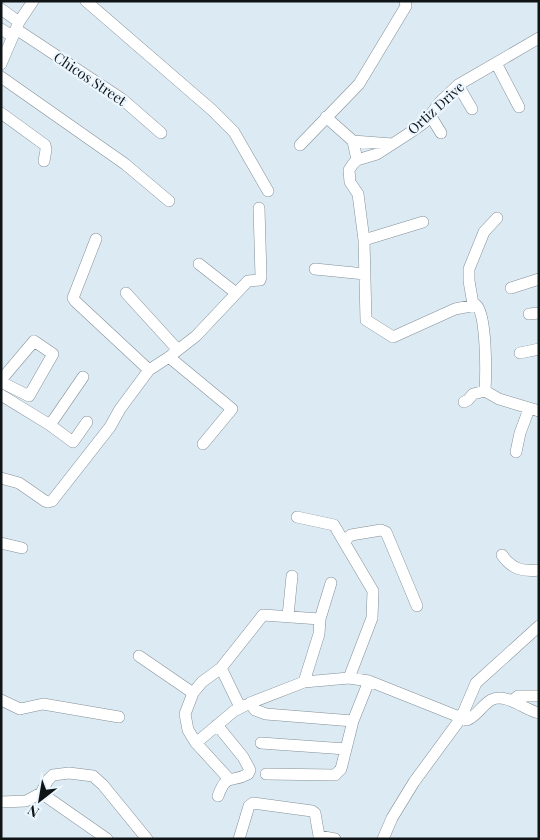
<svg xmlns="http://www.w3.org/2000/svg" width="540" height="840" font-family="'Playfair Display',serif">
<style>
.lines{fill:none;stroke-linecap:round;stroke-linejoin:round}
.minor-casing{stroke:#839098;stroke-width:12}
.minor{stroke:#fff;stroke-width:11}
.labels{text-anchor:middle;stroke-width:4.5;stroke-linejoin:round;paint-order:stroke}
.street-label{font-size:14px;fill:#0f1417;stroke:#ebf6fe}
</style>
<rect width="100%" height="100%" fill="#dceaf3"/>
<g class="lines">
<defs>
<path id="minor" d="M86,1L212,110L234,132L268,191
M1,9L19,22
M1,29L12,36
M16,29L122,99L161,133
M496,63L519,107
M1,64L19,22L33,1
M1,77L125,164L169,201
M458,85L472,109
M1,113L45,145L46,150L44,161
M430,115L441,133
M326,117L353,141L357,160
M353,141L392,144
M300,145L359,84L406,6L405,1
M423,222L364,240L366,320L393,337L455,309L476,305C487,314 486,375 485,391
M96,239L73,298L75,301L149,370
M364,240L358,194L350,182L349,170L353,164L357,160L377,154L408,134L425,122L440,102L458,85L539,38
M199,264L236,293
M315,269L365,274
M511,288L539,279
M126,293L178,350
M473,304L469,281V269L484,232L497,218
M529,314L539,313
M520,353L539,349
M169,357L232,409L203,444
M1,380L34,341L53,354L29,396L1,382
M1,395L50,425L83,377
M464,402L468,400L473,394L485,391L499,399L539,411
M50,425L73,442L87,422
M516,452L520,433L529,409
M1,478L19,483L45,501L48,502L52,501L110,427L120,409L149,370L169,357L196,336L246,283L248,281L260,280L261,277L259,208
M297,517L334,525L373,591L372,618L349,678
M344,541L351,535L381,530L386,532L417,606
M1,543L22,548
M502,555C512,569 522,572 539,570
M288,616L292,576
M139,656L193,693
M221,668L202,682L193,693L185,714L188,730L196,743L229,779
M304,682L319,634L320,619L331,583
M1,700L20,709L43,704L119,717
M513,700L518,696H539
M240,707L221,668L263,615L320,619
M353,721L266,714L255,710L250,703L304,682L349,678L369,681L467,720C477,716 482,705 491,700C505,692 525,710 539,713
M217,725L243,757L250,770L248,774C230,784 227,772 218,796
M196,743L234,711L246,705
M261,743L346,749
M266,774L335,775L341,769L353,721L369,681
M41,793L48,780L53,775L69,773L93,776L103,785L147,839
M1,802L26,801L41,793L107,839
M239,839L249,806L253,803L312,811L315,813L319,836
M319,839V836L335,839
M383,839L392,818L414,782L461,718L476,683L539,626"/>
</defs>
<use href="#minor" class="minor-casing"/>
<use href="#minor" class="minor"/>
</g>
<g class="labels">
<g class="street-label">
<text transform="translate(90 79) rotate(34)" y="5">Chicos Street</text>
<text transform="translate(436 108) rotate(-42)" y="5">Ortiz Drive</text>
</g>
</g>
<rect width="540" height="840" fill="none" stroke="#0f1417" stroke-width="5"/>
<g transform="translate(40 800) rotate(211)" stroke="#ebf6fe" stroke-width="4" paint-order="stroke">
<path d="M0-4L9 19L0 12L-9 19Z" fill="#0f1417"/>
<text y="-8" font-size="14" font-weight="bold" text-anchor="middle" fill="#0f1417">N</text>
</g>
</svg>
